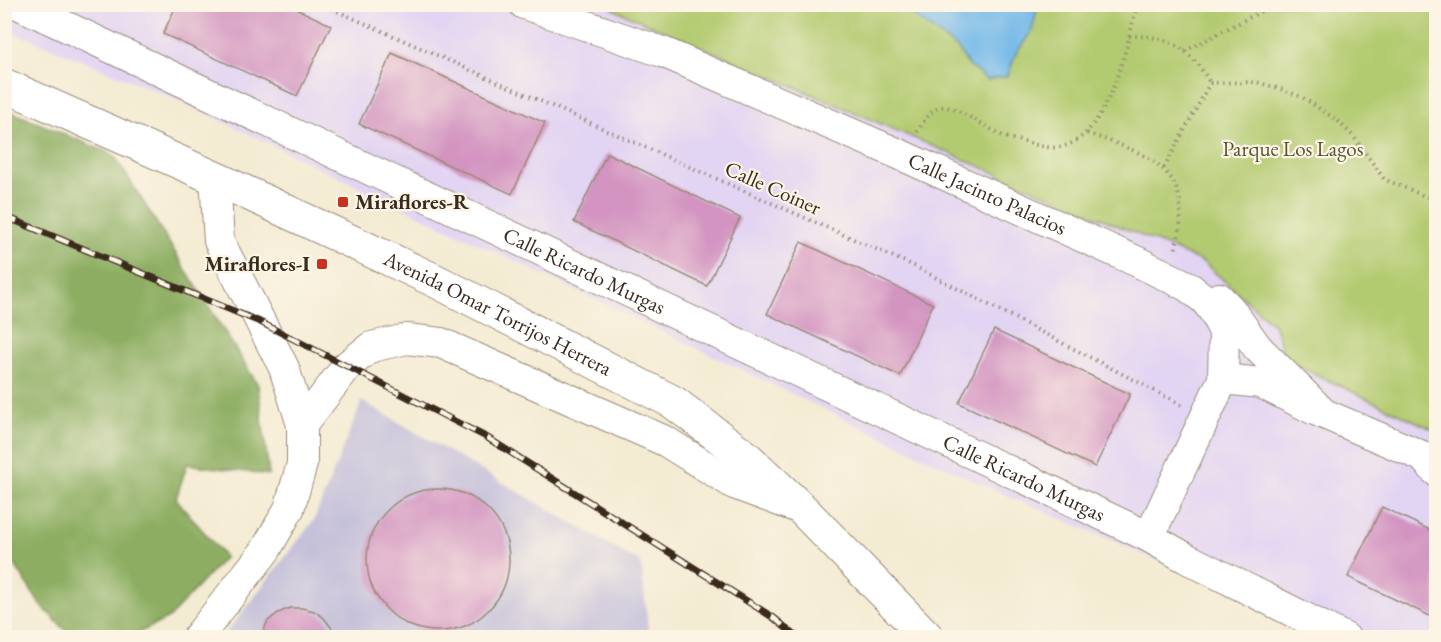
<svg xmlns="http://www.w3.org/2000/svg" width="1441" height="642" font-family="'EB Garamond',serif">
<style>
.built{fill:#e2d4f3}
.industrial{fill:#c5c0da}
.green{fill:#b2ca6f;stroke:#767a46;stroke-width:1.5}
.forest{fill:#8dae62;stroke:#646c40;stroke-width:1.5}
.water{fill:#72b8e9;stroke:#567184;stroke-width:1.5}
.building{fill:#d394c1}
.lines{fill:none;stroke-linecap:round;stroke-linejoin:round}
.minor-casing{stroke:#988a78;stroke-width:32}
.major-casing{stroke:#988a78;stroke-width:35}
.path{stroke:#988a78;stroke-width:4;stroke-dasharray:1.5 4.5;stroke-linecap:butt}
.minor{stroke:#fff;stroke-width:30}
.major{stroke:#fff;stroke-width:33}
.rail-casing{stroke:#3b2a1e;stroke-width:7}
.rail{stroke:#fcf5e5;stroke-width:4.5;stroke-dasharray:14;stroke-linecap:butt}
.poi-dot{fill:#c8321e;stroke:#fcf5e5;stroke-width:2}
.labels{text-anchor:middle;stroke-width:4.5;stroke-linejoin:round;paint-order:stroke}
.park-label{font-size:21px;fill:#595232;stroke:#fcf5e5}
.street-label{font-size:21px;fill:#3b2a1e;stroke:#fcf5e5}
.poi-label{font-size:21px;font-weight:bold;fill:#3b2a1e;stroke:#fcf5e5;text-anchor:start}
</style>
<rect width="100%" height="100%" fill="#fcf5e5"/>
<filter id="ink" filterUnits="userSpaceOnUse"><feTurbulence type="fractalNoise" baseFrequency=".0167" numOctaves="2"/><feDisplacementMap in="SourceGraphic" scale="12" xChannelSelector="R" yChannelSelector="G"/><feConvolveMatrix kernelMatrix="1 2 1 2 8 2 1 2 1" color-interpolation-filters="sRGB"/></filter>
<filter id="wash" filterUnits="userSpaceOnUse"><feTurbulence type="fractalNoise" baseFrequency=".008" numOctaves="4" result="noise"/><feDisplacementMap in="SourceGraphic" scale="24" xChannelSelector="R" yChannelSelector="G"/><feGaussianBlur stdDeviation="1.35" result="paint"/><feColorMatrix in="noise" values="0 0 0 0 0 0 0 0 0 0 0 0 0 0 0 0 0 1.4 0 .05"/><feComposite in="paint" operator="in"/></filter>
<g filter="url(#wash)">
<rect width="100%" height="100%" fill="#f4ebd3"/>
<path class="built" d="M4,5H1436V637H1326L1224,589L972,480L176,99L5,29Z"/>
<path class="industrial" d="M362,401L641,563L649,637L222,638L314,520Z"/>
<path class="green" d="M614,4L1436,5V431L1285,360L1275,326L1203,262L613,9Z"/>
<path class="forest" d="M5,109L114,155L258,385L269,475L187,464L176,499L225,557L169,618L130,637H72L39,603L5,549Z"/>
<path class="water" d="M899,5L1038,4V5L1032,31L1016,53L1008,76L987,80L969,66L958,49Z"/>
<g id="blocks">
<path class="building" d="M177,4H286L331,25L297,96L163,34Z
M392,53L545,123L512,194L359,124Z
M607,153L740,218L707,286L574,222Z
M801,242L933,304L900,376L767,314Z
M994,330L1130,394L1095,467L959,403Z
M367 560a71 71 0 1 1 142 0a71 71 0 1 1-142 0Z
M1382,507L1436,533V619L1348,577Z
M290,608H302L314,611L324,618L331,627L335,638H260L268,621L278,613Z"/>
</g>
</g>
<g filter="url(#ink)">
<use href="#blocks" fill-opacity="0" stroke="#988a78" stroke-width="1.5"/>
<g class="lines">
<defs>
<g id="minor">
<path id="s1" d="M18,4L1149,537L1186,558L1345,638"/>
<path id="s2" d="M524,4L665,53L901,155L1138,262L1187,286L1204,299L1213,310L1224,332L1223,379L1149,537"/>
<path d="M1219,298L1230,309L1257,347L1323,413"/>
<path d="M1223,379L1261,383L1315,410L1422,456L1436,471"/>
<path d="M302,425L348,365L371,347L407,339L441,343L665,441L734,484L801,509"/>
<path d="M197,638L265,551L289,509L302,464V425L284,368L219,241L215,178"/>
</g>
<g id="major">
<path id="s3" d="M4,85L215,178L436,281L673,402L746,457L803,510L928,638"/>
</g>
</defs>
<use href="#minor" class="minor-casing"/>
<use href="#major" class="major-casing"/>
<path class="path" d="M321,4L912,265L1182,405
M1129,36C1170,35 1191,49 1210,83
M1185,51L1275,4
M1210,83L1256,82L1278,88L1302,97L1338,121L1354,137L1384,179L1436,201
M917,132C923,123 930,109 942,107C955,106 986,127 999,134C1007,138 1016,140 1025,142C1036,145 1049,149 1061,147C1109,136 1127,46 1137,4
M1087,133C1153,156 1197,169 1175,251
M1164,168L1210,83"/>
<use href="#minor" class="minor"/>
<use href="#major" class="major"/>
<defs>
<path id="rail" d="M4,216L260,322L486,437L774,618L798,638"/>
</defs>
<use href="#rail" class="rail-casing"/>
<use href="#rail" class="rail"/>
</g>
</g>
<g class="poi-dot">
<rect x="337" y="196" width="12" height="12" rx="3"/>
<rect x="316" y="258" width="12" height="12" rx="3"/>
</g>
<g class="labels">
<g class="park-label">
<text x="1293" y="156">Parque Los Lagos</text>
</g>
<g class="street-label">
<text transform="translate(773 188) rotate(24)" y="7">Calle Coiner</text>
<text dy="7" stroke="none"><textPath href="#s2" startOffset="501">Calle Jacinto Palacios</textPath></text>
<text dy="7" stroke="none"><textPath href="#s1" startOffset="626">Calle Ricardo Murgas</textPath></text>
<text dy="7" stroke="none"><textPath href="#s3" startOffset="544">Avenida Omar Torrijos Herrera</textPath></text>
<text dy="7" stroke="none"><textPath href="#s1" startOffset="1112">Calle Ricardo Murgas</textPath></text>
</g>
<g class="poi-label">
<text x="355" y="209">Miraflores-R</text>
<text x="310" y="271" text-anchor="end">Miraflores-I</text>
</g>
</g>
<rect width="1441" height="642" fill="none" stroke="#fcf5e5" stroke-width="24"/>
</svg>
